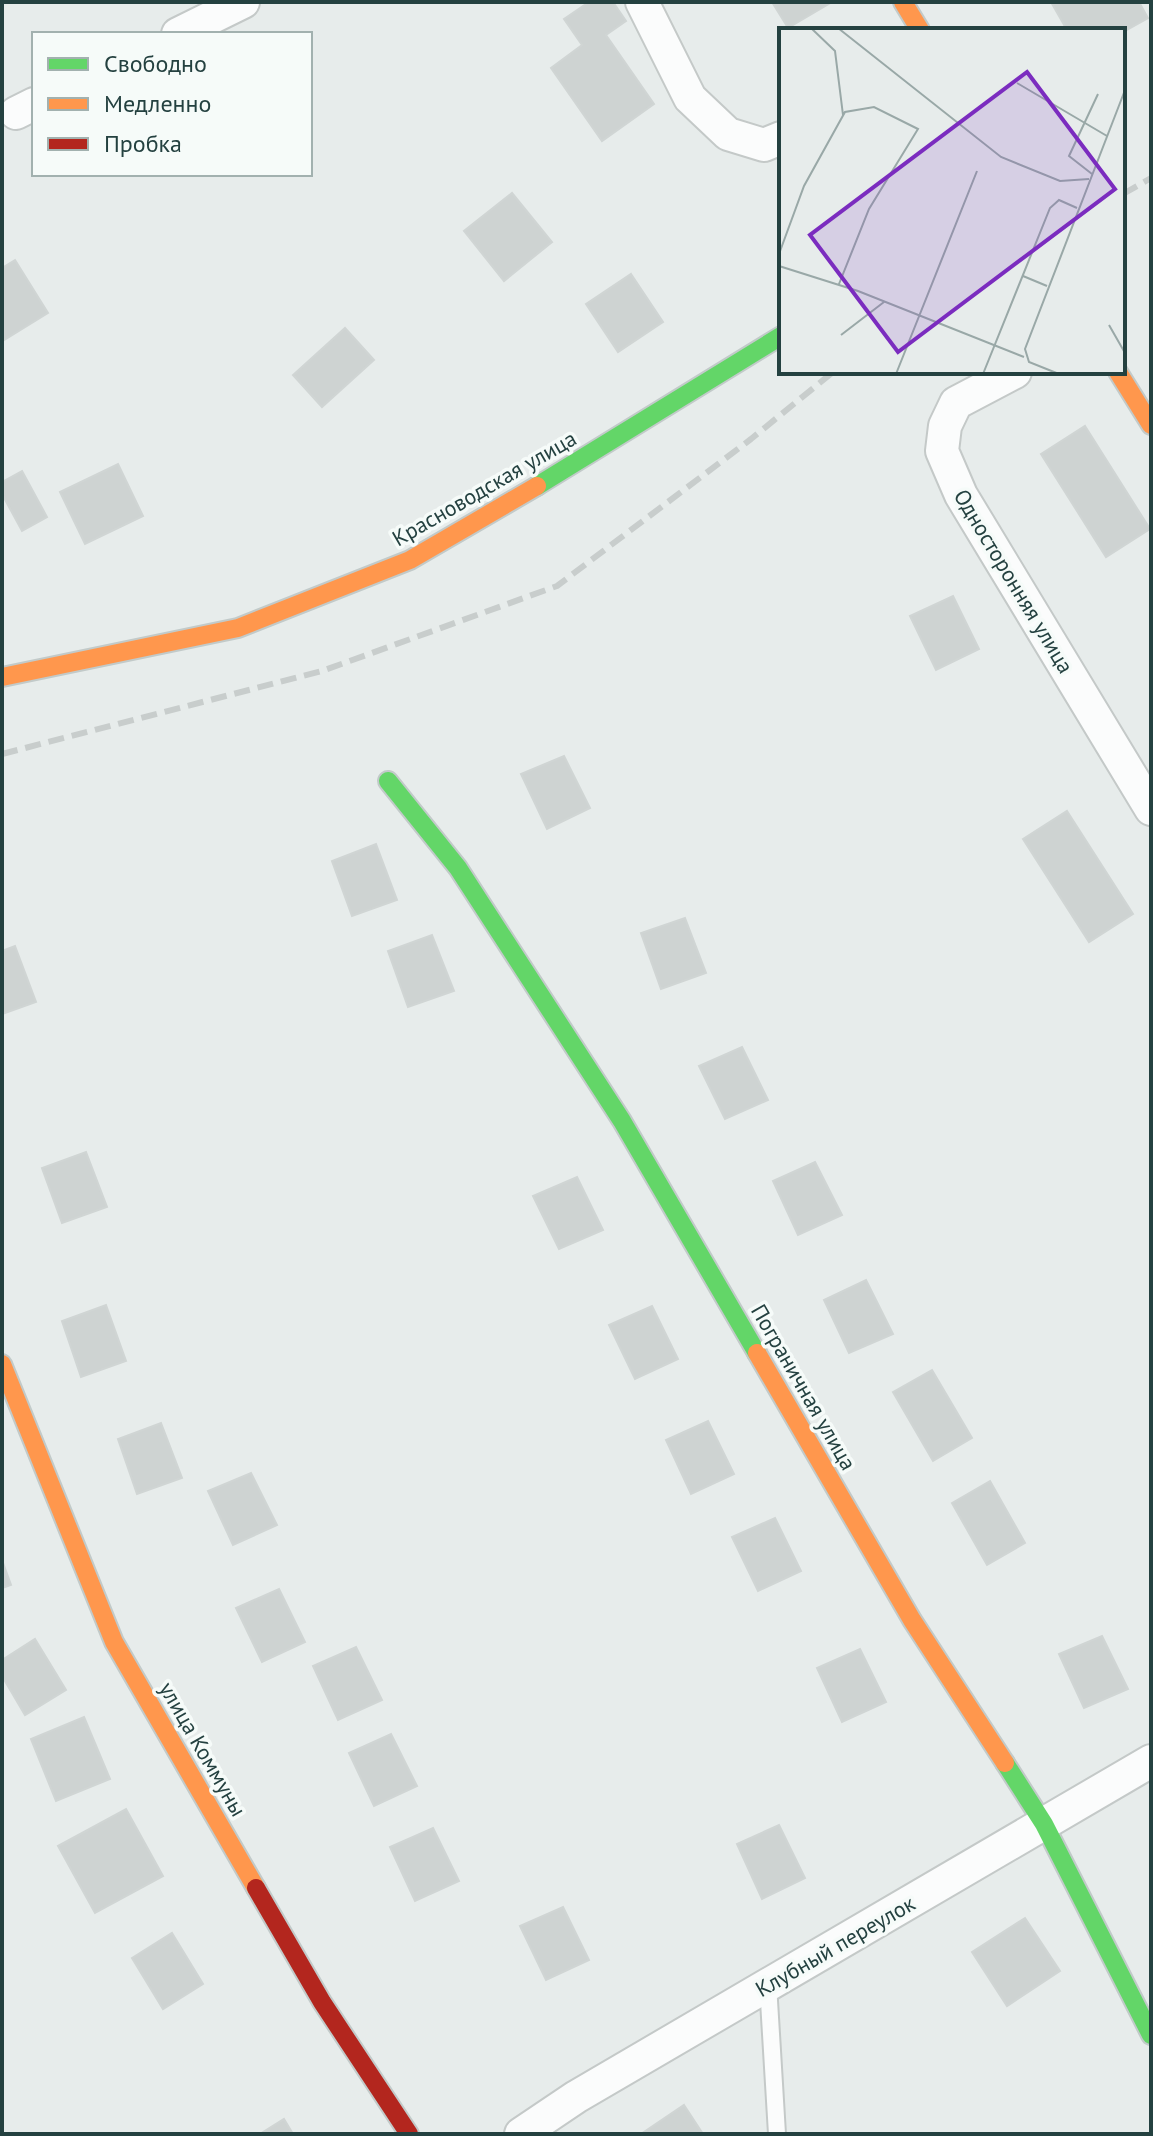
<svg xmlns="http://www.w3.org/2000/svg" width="1153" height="2136" font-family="'PT Sans',sans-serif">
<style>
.building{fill:#ced3d2;stroke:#d0d5d4;stroke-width:2}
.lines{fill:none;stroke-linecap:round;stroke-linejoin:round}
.lane-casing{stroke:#c4c9c8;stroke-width:20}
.street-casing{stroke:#c4c9c8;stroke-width:36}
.fast-casing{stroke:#c2cac9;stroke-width:22}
.slow-casing{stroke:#c2cac9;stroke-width:22}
.jam-casing{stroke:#c2cac9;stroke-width:22}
.lane{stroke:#fbfcfc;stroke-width:16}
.street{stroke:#fbfcfc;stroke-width:32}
.fast{stroke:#63d668;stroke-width:18}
.slow{stroke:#ff974d;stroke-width:18}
.jam{stroke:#b3261e;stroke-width:18}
.rail{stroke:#c8cdcc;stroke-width:6;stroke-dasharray:16 8;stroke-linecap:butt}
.labels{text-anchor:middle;stroke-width:7;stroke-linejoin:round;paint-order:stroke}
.street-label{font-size:22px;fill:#244140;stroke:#f6fbf9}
.inset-road{fill:none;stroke:#99a8a7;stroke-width:2}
.view{fill:#7b2cbf;fill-opacity:0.15;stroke:#7b2cbf;stroke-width:4}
.inset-edge{fill:none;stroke:#244140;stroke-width:4}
</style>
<rect width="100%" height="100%" fill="#e7eceb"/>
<path class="building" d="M589,2H613L626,21L606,35L654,104L602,141L551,68L582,45L564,19Z
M772,2H832L788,28Z
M1051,2H1139L1148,18L1123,32V30H1067Z
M512,193L552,242L504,281L464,231Z
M15,260L48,313L4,340L2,336V268Z
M631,274L663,322L618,352L586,304Z
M345,328L374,360L322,407L293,375Z
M1085,426L1150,529L1106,557L1041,454Z
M118,464L143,516L85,544L60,492Z
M22,471L47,517L22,531L2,494V482Z
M953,596L979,649L936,670L910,616Z
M564,756L590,808L547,829L521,774Z
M1067,811L1133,914L1089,942L1023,839Z
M376,844L397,900L352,916L332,861Z
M685,918L706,973L661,989L641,933Z
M432,935L454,991L408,1007L388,951Z
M15,946L36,1002L2,1014V951Z
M742,1047L768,1100L725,1119L699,1066Z
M86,1152L107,1207L62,1223L42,1168Z
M815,1162L842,1215L798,1235L773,1181Z
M577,1177L603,1230L559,1249L533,1196Z
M866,1280L893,1334L849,1353L824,1300Z
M106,1305L126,1361L81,1377L62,1321Z
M652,1306L678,1359L635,1379L609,1325Z
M932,1370L972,1438L933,1461L893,1392Z
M708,1421L734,1474L691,1494L666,1440Z
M161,1423L182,1478L137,1494L118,1439Z
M251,1473L277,1525L233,1545L208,1491Z
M990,1481L1025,1543L987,1565L952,1503Z
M775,1518L801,1571L758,1591L732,1537Z
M2,1560L11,1585L2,1588Z
M279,1589L305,1642L262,1662L236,1608Z
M1102,1636L1128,1689L1084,1708L1059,1654Z
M35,1639L66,1690L25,1715L2,1676V1660Z
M356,1647L382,1700L338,1720L313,1666Z
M860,1649L886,1702L842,1722L817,1668Z
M84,1717L110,1779L56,1801L31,1739Z
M391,1734L417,1786L374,1806L349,1753Z
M126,1809L163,1876L95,1913L58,1846Z
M779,1825L805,1878L762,1899L737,1844Z
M433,1828L459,1881L415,1901L390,1847Z
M563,1907L589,1960L546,1980L520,1926Z
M1025,1918L1060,1971L1007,2006L972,1952Z
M172,1933L203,1984L163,2009L132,1958Z
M684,2105L703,2134H641Z
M284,2119L293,2134H260Z"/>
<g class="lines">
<defs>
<path id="lane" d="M768,1984L777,2134"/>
<path id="street" d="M642,2L690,98L728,134L764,145L781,138
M178,34L243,2
M16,113L34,104
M1015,372L956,403L945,426L942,451L961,495L1151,809
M521,2134L576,2097L1151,1761"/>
<path id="fast" d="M537,486L781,336
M388,781L458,868L622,1121L757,1353
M1005,1763L1044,1824L1151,2035"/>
<path id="slow" d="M903,2L920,30
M1118,372L1151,425
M2,677L238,628L410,560L537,486
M757,1353L912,1620L1005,1763
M2,1364L114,1642L256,1888"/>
<path id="jam" d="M256,1888L322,2002L409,2134"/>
</defs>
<use href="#lane" class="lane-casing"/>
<use href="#street" class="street-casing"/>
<use href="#fast" class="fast-casing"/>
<use href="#slow" class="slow-casing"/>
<use href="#jam" class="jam-casing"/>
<use href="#lane" class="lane"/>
<use href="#street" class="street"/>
<use href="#fast" class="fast"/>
<use href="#slow" class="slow"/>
<use href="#jam" class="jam"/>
<path class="rail" d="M1123,194L1151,178
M2,754L322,671L557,586L751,439L833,372"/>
</g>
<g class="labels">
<g class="street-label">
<text transform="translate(484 488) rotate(-30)" y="8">Красноводская улица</text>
<text transform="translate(1014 581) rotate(59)" y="8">Односторонняя улица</text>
<text transform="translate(804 1387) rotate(60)" y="8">Пограничная улица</text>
<text transform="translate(203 1749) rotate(60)" y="8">улица Коммуны</text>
<text transform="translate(835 1946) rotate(-30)" y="8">Клубный переулок</text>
</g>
</g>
<g transform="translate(779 28)">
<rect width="346" height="346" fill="#e7eceb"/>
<path class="inset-road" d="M32,0L56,23L64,87M59,0L222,129L281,153L310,151M238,55L328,108M313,146L290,128L319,66M0,226L25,158L66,84L95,79L139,101L90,181L60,256M0,238L79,263L245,329M244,248L268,258M330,297L346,325M62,307L105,274M117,346L198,143M204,346L271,180L280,172L298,180M280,346L250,334L246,321L346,62"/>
<path class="view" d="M248,44L336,161L119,324L31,207Z"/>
<rect width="346" height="346" class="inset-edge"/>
</g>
<rect width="1153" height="2136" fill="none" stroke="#244140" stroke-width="8"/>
<rect x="32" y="32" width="280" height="144" fill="#f6fbf9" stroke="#a2b1af" stroke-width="2"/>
<rect x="48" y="58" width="40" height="12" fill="#63d668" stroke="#a2b1af" stroke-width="2"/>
<text x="104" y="72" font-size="24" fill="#244140">Свободно</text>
<rect x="48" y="98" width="40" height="12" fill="#ff974d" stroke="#a2b1af" stroke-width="2"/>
<text x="104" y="112" font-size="24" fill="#244140">Медленно</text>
<rect x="48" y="138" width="40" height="12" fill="#b3261e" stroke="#a2b1af" stroke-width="2"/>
<text x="104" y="152" font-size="24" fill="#244140">Пробка</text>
</svg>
